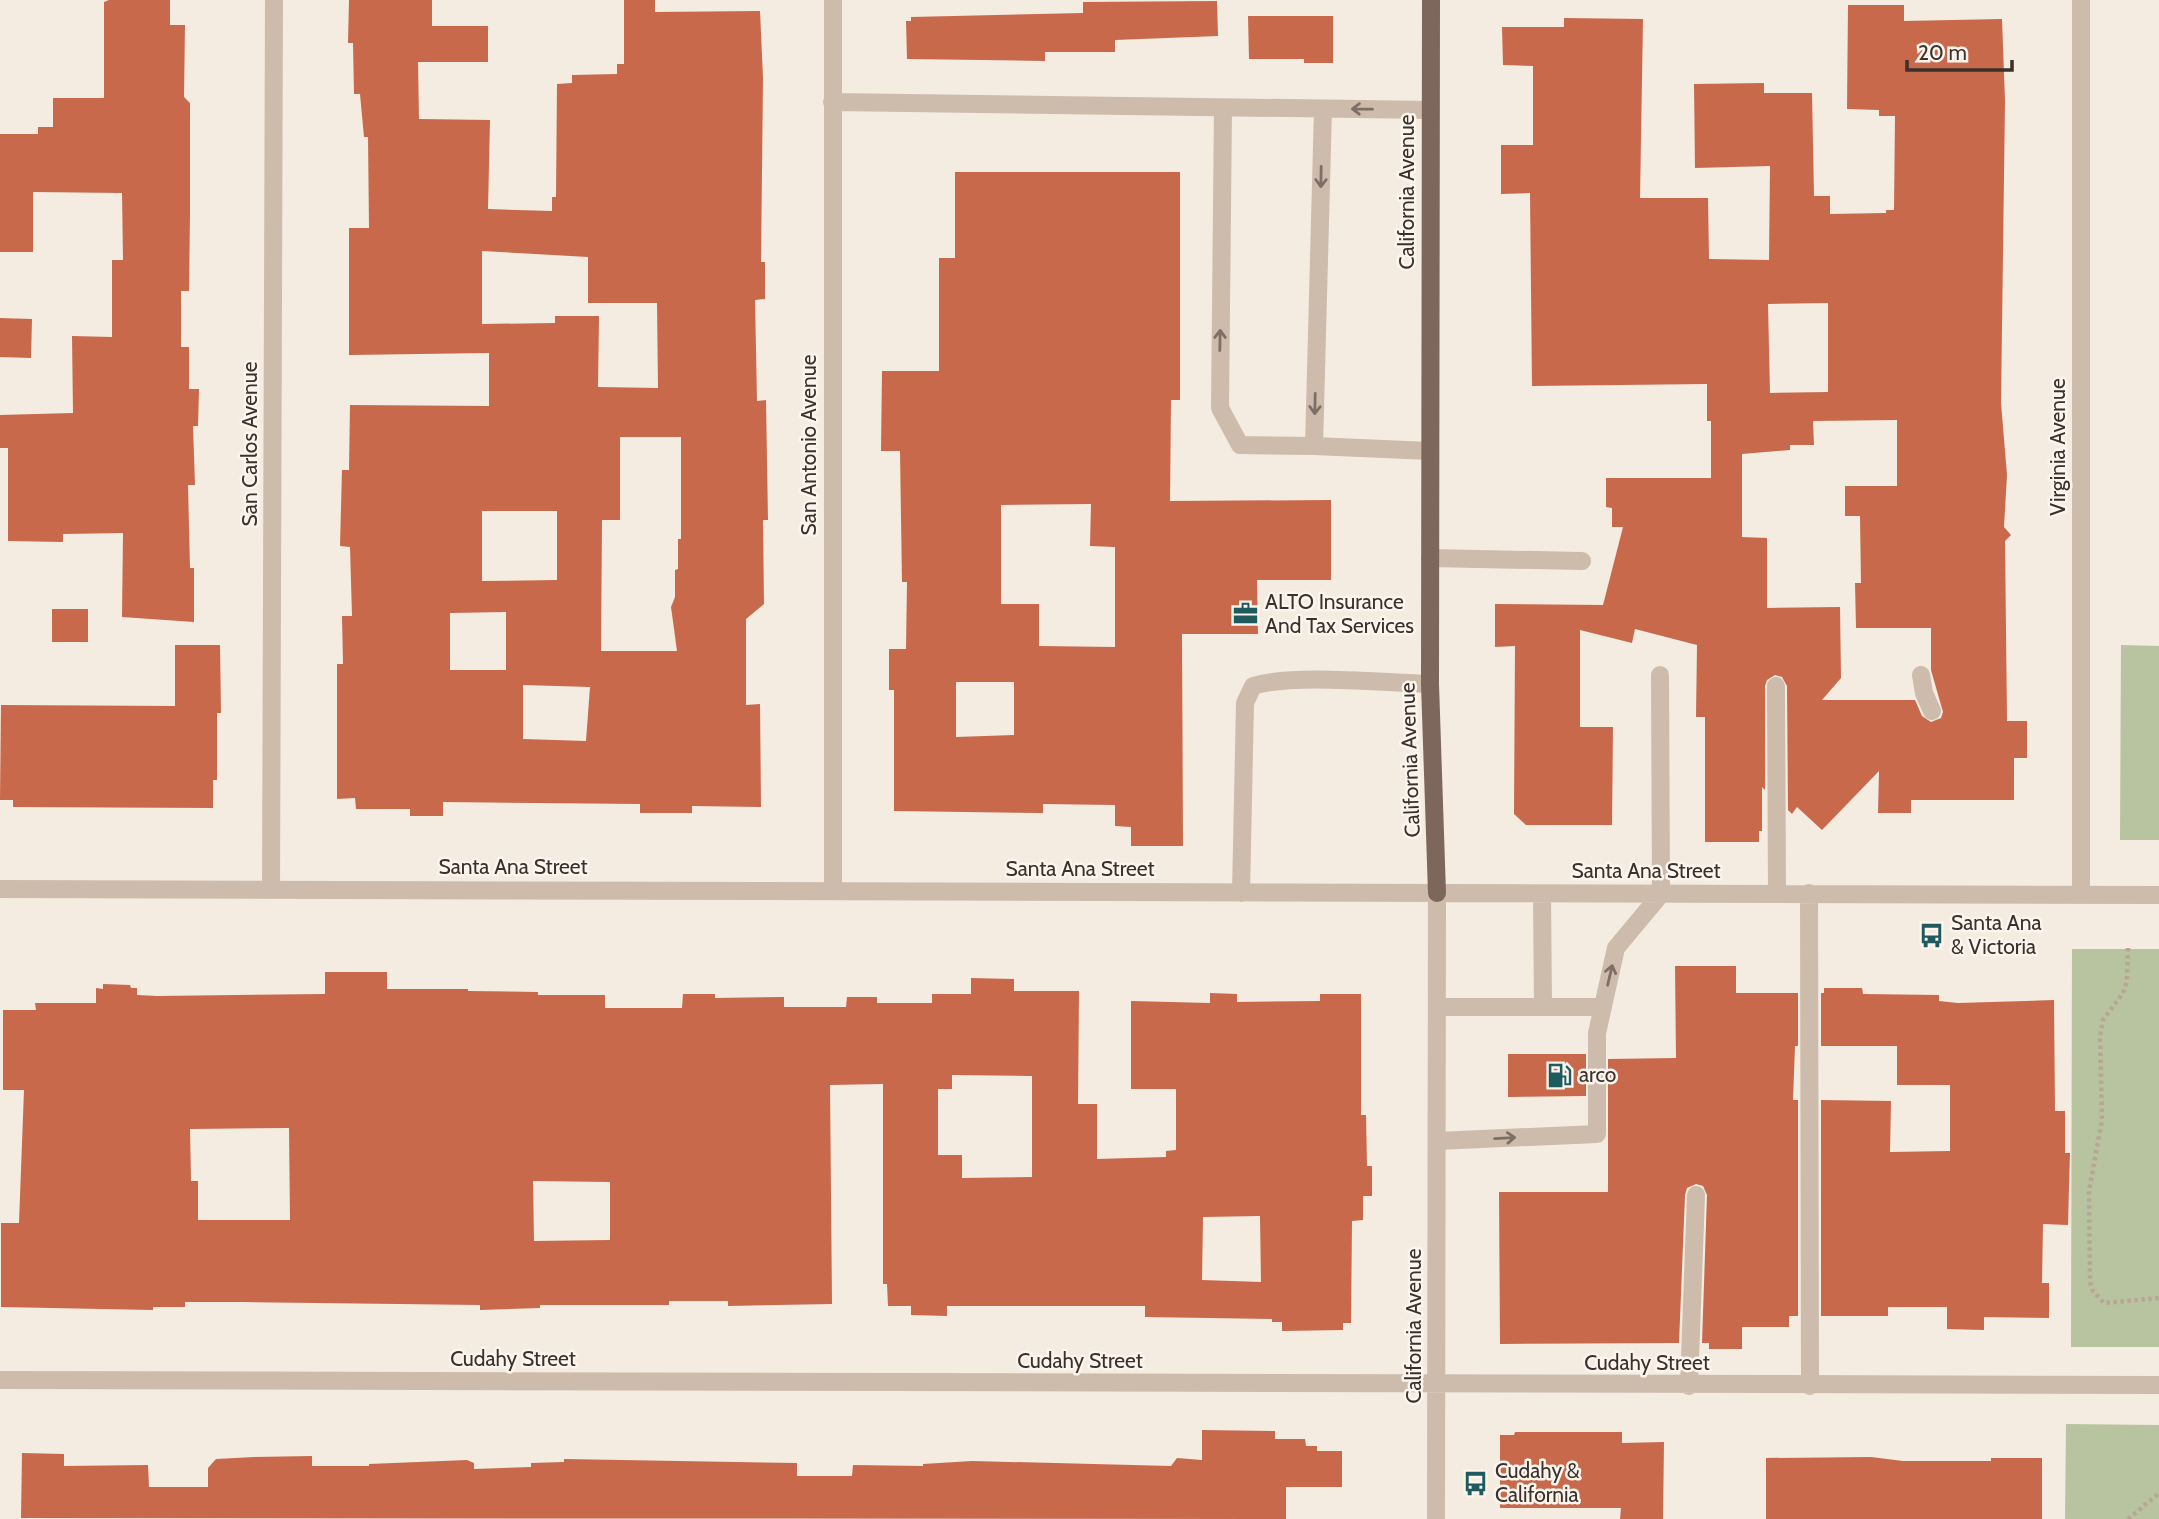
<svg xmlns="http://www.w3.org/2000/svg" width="2159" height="1519" font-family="Cabin,sans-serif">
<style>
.green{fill:#b8c4a0}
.building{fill:#c8694b;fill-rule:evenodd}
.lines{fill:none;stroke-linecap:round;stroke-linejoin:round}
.path{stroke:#b9a596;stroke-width:4.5;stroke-dasharray:3.5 3.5;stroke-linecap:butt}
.minor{stroke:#cdbbac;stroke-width:18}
.major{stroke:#7d675c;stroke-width:18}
.oneway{stroke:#7d6f65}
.labels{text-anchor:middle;stroke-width:5;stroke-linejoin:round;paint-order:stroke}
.street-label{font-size:21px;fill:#3b302b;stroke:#fbf5ee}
.poi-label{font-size:21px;fill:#3b302b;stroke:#fbf5ee;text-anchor:start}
</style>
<rect width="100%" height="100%" fill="#f4ebe1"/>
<path class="green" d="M2121,645L2159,646V840H2120Z
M2072,949H2159V1347H2071Z
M2066,1424L2159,1425V1519H2065Z"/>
<path class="building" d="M109,0H170V25H185L184,97L190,103V214L189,291H181V347H189V389H199L198,426H193L195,485H188L190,568H194V622L122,617L123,533L63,534V542L8,541V448H0V415L73,413L72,336L112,337V260H123L122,193L33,192V252H0V134H38V127H53V98H104V2Z
M349,0H432V26H488V62H418L419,119L490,120L488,209L552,211V197H556L557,84L572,83V75L617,74V64H624V0H655V12L760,11L763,78L761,262H765V299L755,300L757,401L766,400L768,520H763L764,604L746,619V705L760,704L761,807L692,806V813H640V804L443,802V816H410V809H356L355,798L337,799V664H343L342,616H352L350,547L340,546L342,470H349L350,405L489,406V353L349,355V228H369L368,137H364L360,94H354L353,43H348ZM482,251L588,257V303H657L658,388L598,387L599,316H555V323L482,324ZM620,437H681V539H678V569L675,570V597L671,607L677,651H601L602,520H620ZM482,511H557V580L482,581ZM506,612V670H450V613ZM523,685L590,687L586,741L523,739Z
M1217,1L1218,36L1115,40V52H1045V61L907,59L906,21H911V17L1083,13V2Z
M1848,5H1904V21L2002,19L2005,101L2001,403L2007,475L2004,527L2011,535L2005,541L2007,721H2027V758H2014V800H1911V813H1878L1879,771L1822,830L1797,807L1792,814L1788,810L1787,686L1782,677L1775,675L1767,680L1765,686V790L1762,787V831H1759V842H1705V717H1696L1697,645L1635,629L1632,643L1580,630V727H1613L1612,825H1526L1514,814L1515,646L1495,647V604L1603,605L1623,527H1612V508L1606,507V478H1711V421H1707V384L1532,386L1530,193L1501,194V145H1533V66L1503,65L1502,27H1564V18L1643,19L1640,198H1708L1709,259L1769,260L1770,166L1695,168L1694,84L1764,83V93H1812L1814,196H1830V214L1886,213V210H1894L1895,116H1879V110L1847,109ZM1828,303V392L1770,393L1768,304ZM1897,420V486H1845V516H1860L1861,583H1855L1856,628H1931V670L1943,712L1941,718L1931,722L1922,716L1915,700H1822L1841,678L1840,607L1767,608V538L1742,537V454L1790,450V445H1814L1813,421Z
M1248,16H1333V63H1304V59H1249Z
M955,172H1180V400H1171L1170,501L1331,500V580H1257L1258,634H1182L1183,846H1131V827L1115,826V805L1043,804V813L894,811V690H889V649H906L907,582H902L900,451H881L882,371H939V258H955ZM1091,504L1090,546L1115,547V647L1039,646V604H1001V505ZM956,682H1014V735L956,737Z
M0,318L32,319L31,358L0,357Z
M52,609H88V642H52Z
M175,645H220L221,713H217V780H213V808L13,807V800H0L1,705L175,706Z
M1675,966H1736V993H1798V1046H1795L1793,1100H1798V1316H1789V1327H1742V1349H1709V1343H1702L1707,1195L1703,1186L1696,1184L1687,1188L1685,1195L1679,1343L1500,1344L1499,1192H1608V1059L1676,1058Z
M325,972H387V989H468V991L538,992V995H605V1008H682L683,994H715V998L784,997V1007H846L847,997H877V1003H932V994H971V978L1014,979V991H1079L1078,1104H1097V1159L1166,1157V1151L1176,1150V1089H1131V1001L1210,1003V993L1237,994V1002L1320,1001V994H1361V1115H1366L1367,1166H1372V1196H1363V1220L1352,1221L1351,1323H1343V1330L1282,1331V1322H1272V1319L1145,1317V1306H947V1316L911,1315V1306H888L887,1284H883V1084L830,1085L832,1304L728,1306V1301H669V1305H540V1308L480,1310V1305L244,1302H185V1307H153V1310L1,1307V1223H19L24,1090H3V1010H36L35,1003H96V988L103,989V984L130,985L131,988H137V995L157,996L325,994ZM952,1075L1032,1076V1177L962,1178V1155H938V1089H952ZM289,1128L290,1220H198V1181H191L190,1129ZM533,1181L610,1182V1240L534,1241ZM1260,1216L1261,1282L1202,1280L1203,1217Z
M1824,988H1862L1863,994L1939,995V1001L1958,1003L2054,1000L2055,1111H2065V1153H2070L2069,1186L2068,1225L2043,1224L2042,1283H2049V1318L1984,1317V1330L1947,1329V1307H1888V1316H1821V1100L1891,1101L1890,1152L1950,1151V1085H1897V1046H1821V993H1824Z
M1508,1054H1586V1096L1508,1097Z
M1202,1430L1275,1431V1439H1305L1306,1446H1317V1451H1342V1487H1286V1519L21,1518L22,1453L64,1454V1466L148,1465L149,1487H208V1468L216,1459L254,1457L312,1456V1466H369V1464L467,1460L474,1463V1469L531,1467V1463L564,1462V1459L797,1463V1476H852L853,1465L923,1466V1464L972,1461L1171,1466L1177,1458L1202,1460Z
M1515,1432H1622V1443L1664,1442L1663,1519H1620L1621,1508H1500V1435H1514Z
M1871,1457L1903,1461H1991V1458H2042V1519H1766V1458Z"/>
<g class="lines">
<path class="path" d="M2128,948L2127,981L2123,993L2103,1020L2100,1036L2102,1120L2089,1191L2090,1282L2093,1291L2104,1303L2159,1298
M2128,1519L2159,1493"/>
<path class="minor" d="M2081,0V894
M832,102L1430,110
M1223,108L1220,408L1240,445L1314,446L1323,109
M1314,446L1430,451
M1430,558L1582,561
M1921,675L1924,693L1932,711
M1776,686L1777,892
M0,889L2159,895
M271,889L274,0
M833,890V0
M1241,893L1245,703L1253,686C1295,673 1383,683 1430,684
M1809,893L1810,1386
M1542,894L1543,1007
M1437,1007H1603
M1437,1141L1597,1134V1033L1616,948L1661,894L1660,675
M0,1380L2159,1385
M1689,1386L1696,1195
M1436,1519L1437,893"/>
<path class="major" d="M1431,0L1430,684L1437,893"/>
</g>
<defs><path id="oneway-shaft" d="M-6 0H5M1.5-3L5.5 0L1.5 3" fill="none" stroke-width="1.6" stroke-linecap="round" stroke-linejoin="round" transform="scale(1.75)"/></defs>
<g class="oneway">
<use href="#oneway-shaft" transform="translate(1362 109) rotate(-179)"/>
<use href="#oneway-shaft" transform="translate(1321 177) rotate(91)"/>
<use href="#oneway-shaft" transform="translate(1220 340) rotate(-89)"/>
<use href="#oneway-shaft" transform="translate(1315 404) rotate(91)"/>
<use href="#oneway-shaft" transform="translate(1610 975) rotate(-77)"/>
<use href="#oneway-shaft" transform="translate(1505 1138) rotate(-3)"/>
</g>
<defs>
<symbol id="office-bare" viewBox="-9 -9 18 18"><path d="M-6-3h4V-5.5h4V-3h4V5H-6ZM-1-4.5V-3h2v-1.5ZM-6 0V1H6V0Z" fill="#1f5a5e" stroke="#fbf5ee" stroke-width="2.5" paint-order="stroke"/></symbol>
<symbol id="bus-bare" viewBox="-9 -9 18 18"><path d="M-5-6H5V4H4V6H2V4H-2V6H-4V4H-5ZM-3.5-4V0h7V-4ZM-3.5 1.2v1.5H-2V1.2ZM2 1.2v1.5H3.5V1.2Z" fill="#1f5a5e" stroke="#fbf5ee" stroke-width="2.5" paint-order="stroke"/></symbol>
<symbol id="fuel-bare" viewBox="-9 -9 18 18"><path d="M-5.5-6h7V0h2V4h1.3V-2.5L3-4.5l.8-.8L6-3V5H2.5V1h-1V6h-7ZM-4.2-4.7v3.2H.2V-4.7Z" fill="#1f5a5e" stroke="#fbf5ee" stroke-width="2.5" paint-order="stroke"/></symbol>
</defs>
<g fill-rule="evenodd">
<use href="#office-bare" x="1228" y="596" width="35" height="35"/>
<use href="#bus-bare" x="1914" y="918" width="35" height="35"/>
<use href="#fuel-bare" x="1542" y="1058" width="35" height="35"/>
<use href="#bus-bare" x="1458" y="1466" width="35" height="35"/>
</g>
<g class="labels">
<g class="street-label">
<text transform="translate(1407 192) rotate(-90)" y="7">California Avenue</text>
<text transform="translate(250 444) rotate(-90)" y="7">San Carlos Avenue</text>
<text transform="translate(809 445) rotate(-90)" y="7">San Antonio Avenue</text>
<text transform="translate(2058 447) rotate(-90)" y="7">Virginia Avenue</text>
<text transform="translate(1410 760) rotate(-92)" y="7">California Avenue</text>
<text x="513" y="874">Santa Ana Street</text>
<text x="1080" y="876">Santa Ana Street</text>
<text x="1646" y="878">Santa Ana Street</text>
<text transform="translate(1414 1326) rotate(-90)" y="7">California Avenue</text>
<text x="513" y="1366">Cudahy Street</text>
<text x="1080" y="1368">Cudahy Street</text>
<text x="1647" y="1370">Cudahy Street</text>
</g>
<g class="poi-label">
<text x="1265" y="609">ALTO Insurance<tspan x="1265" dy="24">And Tax Services</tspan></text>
<text x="1951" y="930">Santa Ana<tspan x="1951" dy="24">&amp; Victoria</tspan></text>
<text x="1579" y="1082">arco</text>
<text x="1495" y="1478">Cudahy &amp;<tspan x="1495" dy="24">California</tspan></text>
</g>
</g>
<path d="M1907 60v10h105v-10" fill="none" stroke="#3b302b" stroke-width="3.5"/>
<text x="1918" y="60" font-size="21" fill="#3b302b" stroke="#fbf5ee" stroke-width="5" paint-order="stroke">20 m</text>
</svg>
